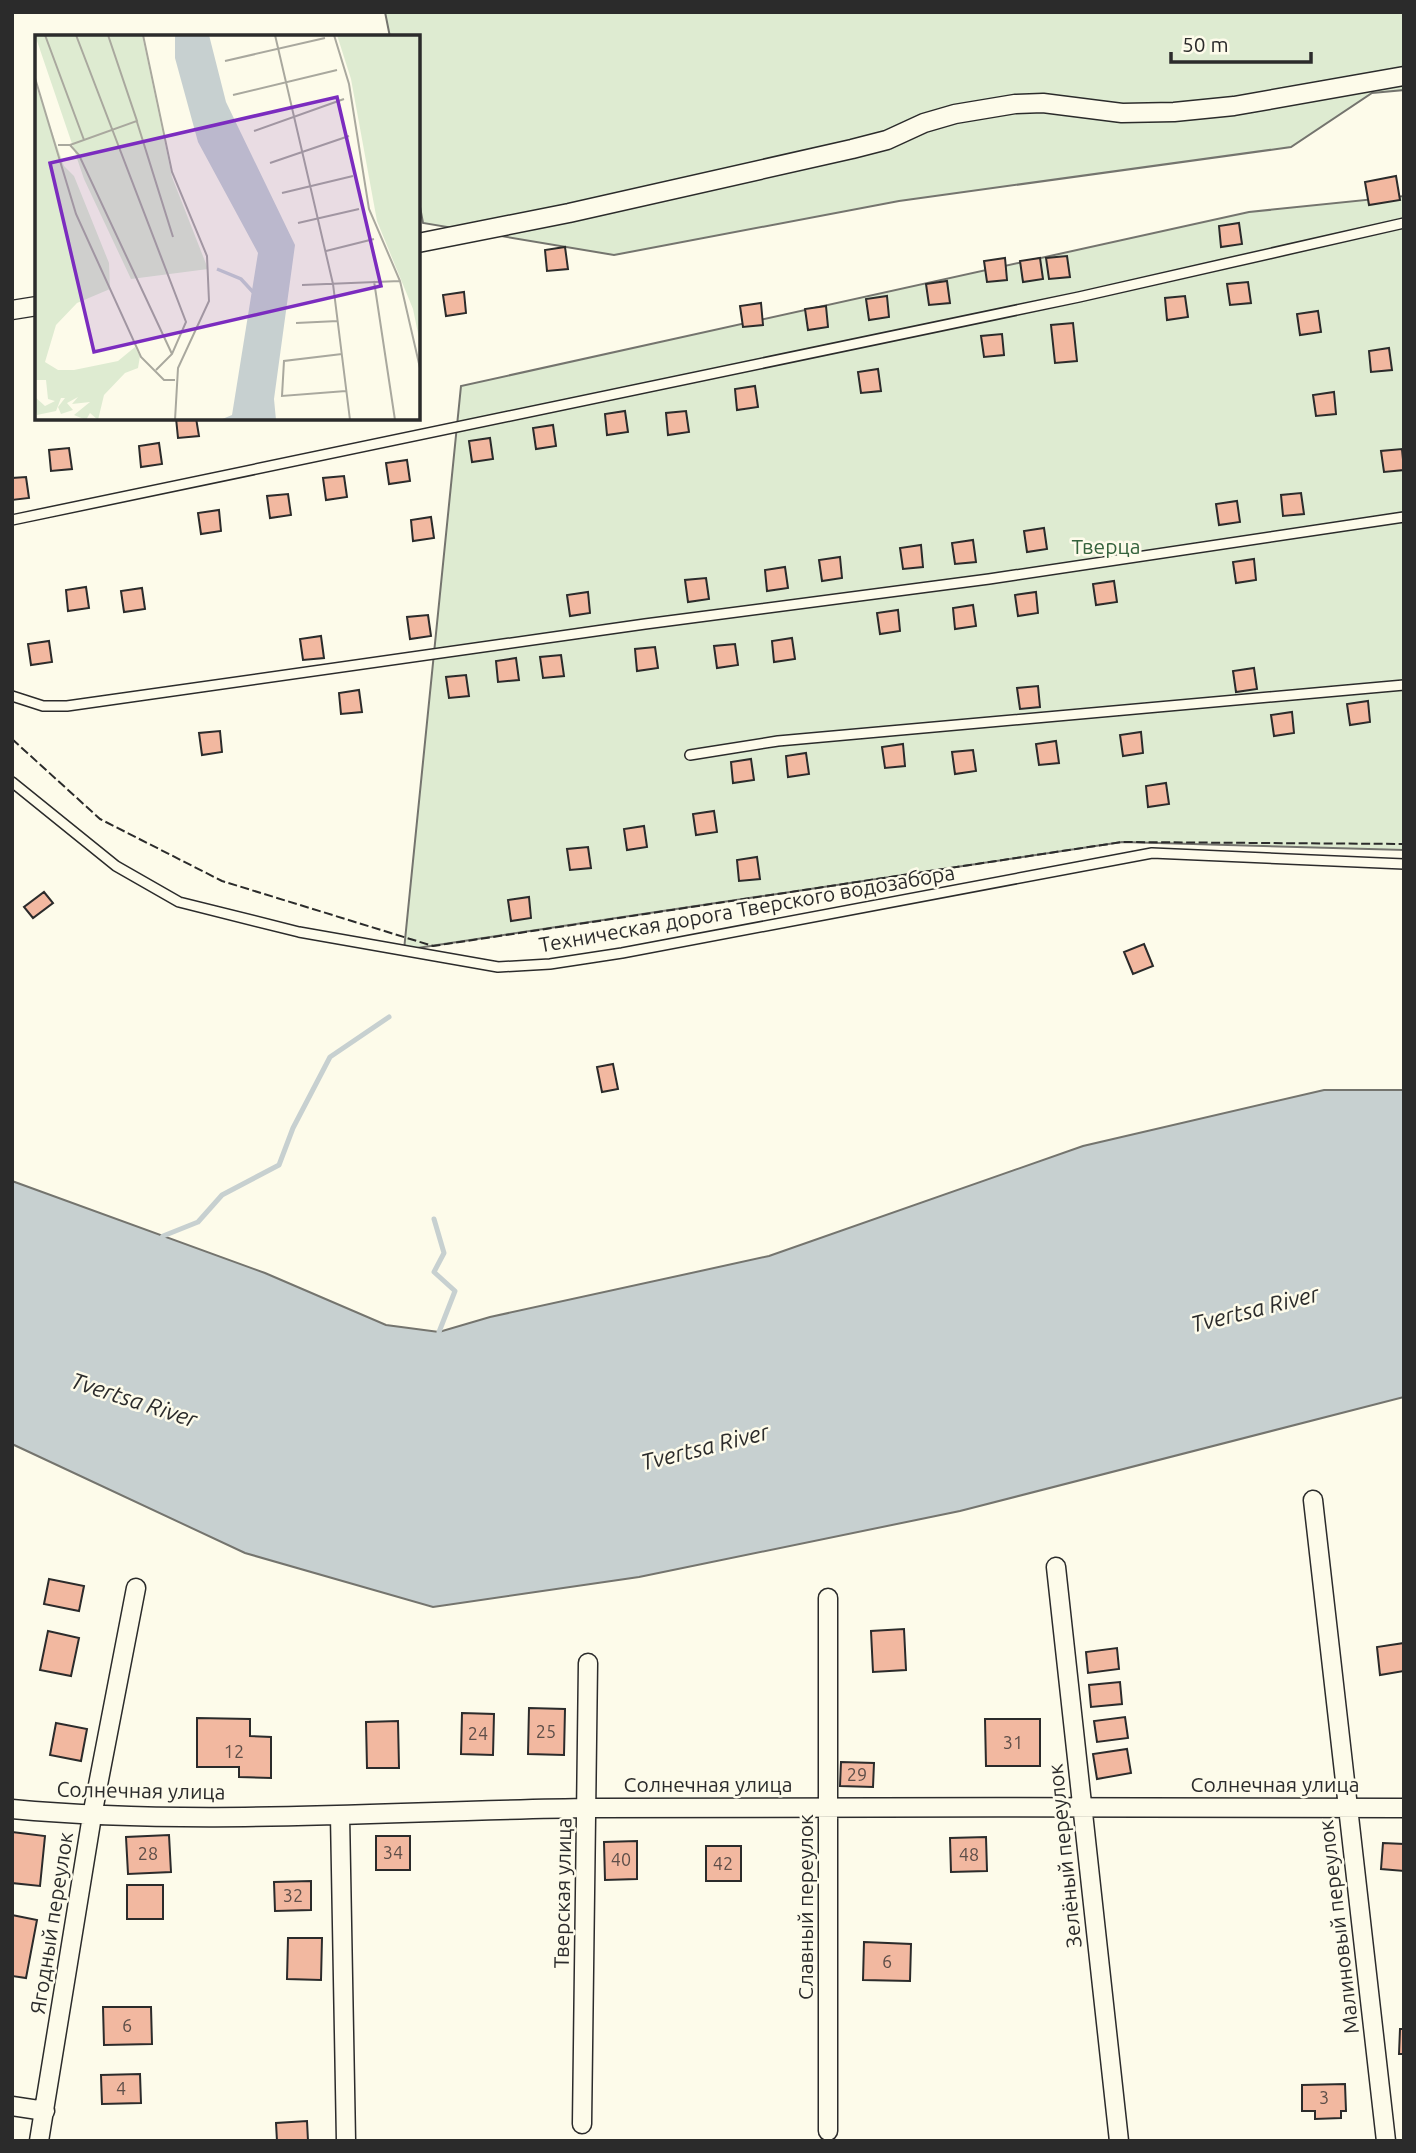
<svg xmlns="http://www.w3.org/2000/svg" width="1416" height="2153" font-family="Ubuntu,sans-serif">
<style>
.green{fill:#deebd1;stroke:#74746e;stroke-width:2}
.water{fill:#c7d0d0;stroke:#74746e;stroke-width:2}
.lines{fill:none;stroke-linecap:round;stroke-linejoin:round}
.stream{stroke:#c7d0d0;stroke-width:5}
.building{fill:#f2b8a0;stroke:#2b2b2b;stroke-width:2}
.lane-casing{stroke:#2b2b2b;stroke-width:12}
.street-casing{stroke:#2b2b2b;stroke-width:21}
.lane{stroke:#fdfbea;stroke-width:9}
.street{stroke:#fdfbea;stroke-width:18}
.fence{stroke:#2b2b2b;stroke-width:2;stroke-dasharray:9 3.5;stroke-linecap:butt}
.labels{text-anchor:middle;stroke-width:5;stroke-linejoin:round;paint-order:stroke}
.number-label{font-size:18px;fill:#5d4e48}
.park-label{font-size:21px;fill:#34623c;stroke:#fdfbea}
.street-label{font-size:21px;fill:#2b2b2b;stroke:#fdfbea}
.water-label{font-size:23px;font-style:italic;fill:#2b2b2b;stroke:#fdfbea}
.inset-river{fill:none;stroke:#c7d0d0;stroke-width:3.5}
.inset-road{fill:none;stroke:#a9a89e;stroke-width:2}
.view{fill:#7b2cbf;fill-opacity:0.15;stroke:#7b2cbf;stroke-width:3.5}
.inset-edge{fill:none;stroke:#2b2b2b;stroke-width:3.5}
</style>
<rect width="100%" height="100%" fill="#fdfbea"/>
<path class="green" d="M385,12H1404V90L1372,93L1291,147L899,201L614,255L423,223L418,196V37H390Z
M1404,196V850L1122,842L404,950L461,386L1249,212Z"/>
<path class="water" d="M1324,1090H1404V1397L960,1511L639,1577L433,1607L245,1553L12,1444V1181L265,1273L386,1325L439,1332L490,1317L769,1256L1083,1146Z"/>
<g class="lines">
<path class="stream" d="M434,1219L444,1253L434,1272L455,1291L439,1332V1337
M159,1242L163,1236L198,1222L222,1195L279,1165L293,1128L330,1057L389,1017"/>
</g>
<path class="building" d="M1396,176L1400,200L1369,205L1365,182Z
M1239,223L1242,244L1221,247L1219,226Z
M565,247L568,269L547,271L545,250Z
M1067,256L1070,277L1049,279L1046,258Z
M1005,258L1007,280L987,282L984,261Z
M1040,258L1043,279L1023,282L1020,261Z
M947,281L950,303L929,305L926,284Z
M1248,282L1251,303L1230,305L1227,284Z
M464,292L466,313L446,316L443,295Z
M887,296L889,317L869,320L866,299Z
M1185,296L1188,317L1167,320L1165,298Z
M761,303L763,325L743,327L740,306Z
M826,306L828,327L808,330L805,309Z
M1318,311L1321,332L1300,335L1297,314Z
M1073,323L1077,361L1055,363L1051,325Z
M1002,334L1004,355L984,357L981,336Z
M1389,348L1392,370L1371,372L1369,351Z
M878,369L881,391L861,393L858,372Z
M755,386L758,407L737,410L735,389Z
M1334,392L1336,414L1316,416L1313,395Z
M625,411L628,432L607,435L605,414Z
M686,411L689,432L668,435L666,413Z
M176,418H196L199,436L178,438Z
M553,425L556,446L536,449L533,428Z
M490,438L493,459L472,462L469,441Z
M159,443L162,464L141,467L139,446Z
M69,448L72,469L51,471L49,450Z
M1402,449L1404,470L1384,472L1381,451Z
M407,460L410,481L389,484L386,463Z
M344,476L347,497L326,500L323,478Z
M26,477L29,498L12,500V478Z
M1301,493L1304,514L1283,516L1281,495Z
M288,494L291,515L270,518L267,496Z
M1237,501L1240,522L1219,525L1216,504Z
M219,510L221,531L201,534L198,513Z
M431,517L434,538L413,541L411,520Z
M1044,528L1047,549L1027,552L1024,531Z
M973,540L976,562L955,564L952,543Z
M921,545L923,567L903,569L900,548Z
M840,557L842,578L822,581L819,560Z
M1254,559L1256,580L1236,583L1233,562Z
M785,567L788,588L767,591L765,570Z
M706,578L709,599L688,602L685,580Z
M1114,581L1117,602L1096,605L1093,584Z
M86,587L89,608L68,611L66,590Z
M142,588L145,609L124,612L121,591Z
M588,592L590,613L570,616L567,595Z
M1036,592L1038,613L1018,616L1015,595Z
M973,605L976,626L955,629L953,608Z
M898,610L900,631L880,634L877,613Z
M428,615L431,636L410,639L407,617Z
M321,636L324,658L303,660L300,639Z
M792,638L795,659L774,662L772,641Z
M49,641L52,662L31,665L28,644Z
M735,644L738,665L717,668L714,646Z
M655,647L658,668L637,671L635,649Z
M561,655L564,676L543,678L540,657Z
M516,658L519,680L498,682L496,661Z
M1254,668L1257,689L1236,692L1233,671Z
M466,675L469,696L449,698L446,677Z
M1038,686L1040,707L1020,709L1017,688Z
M359,690L362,712L341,714L339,693Z
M1368,701L1370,722L1350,725L1347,704Z
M1292,712L1294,733L1274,736L1271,715Z
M220,731L222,752L202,755L199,733Z
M1141,732L1143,753L1123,756L1120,735Z
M1056,741L1059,763L1039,765L1036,744Z
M903,744L905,766L885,768L882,747Z
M973,750L976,771L955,774L952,752Z
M806,753L809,774L788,777L786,756Z
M751,759L754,780L733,783L731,762Z
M1166,783L1169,804L1148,807L1146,786Z
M714,811L717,832L696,835L693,814Z
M644,826L647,847L627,850L624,829Z
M588,847L591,868L570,870L567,849Z
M757,857L760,879L739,881L737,860Z
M44,892L53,903L33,918L24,907Z
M529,897L531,918L511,921L508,900Z
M1144,944L1153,966L1133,974L1124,952Z
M613,1064L618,1089L602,1092L597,1067Z
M49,1579L84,1586L79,1611L44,1604Z
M904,1629L906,1670L873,1672L871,1631Z
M48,1631L79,1638L71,1676L40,1670Z
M1404,1643V1671L1380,1675L1377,1647Z
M1117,1648L1119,1669L1088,1673L1086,1652Z
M1120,1682L1122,1704L1091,1707L1089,1685Z
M529,1708L565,1709L564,1755L528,1754Z
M462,1713L494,1714L493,1755L461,1754Z
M1125,1717L1128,1738L1097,1742L1094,1721Z
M197,1718L250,1719V1736L271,1737V1778L239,1777V1767H197Z
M985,1719H1040V1766H986Z
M398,1721L399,1768H367L366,1722Z
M56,1723L87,1729L81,1761L50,1755Z
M1127,1749L1131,1773L1097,1779L1093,1754Z
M841,1762L874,1763L873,1787L840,1786Z
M12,1832L45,1836L40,1886L12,1883Z
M169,1835L171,1872L128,1874L126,1837Z
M376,1836H410V1870H376Z
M986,1837L987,1871L951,1872L950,1838Z
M637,1841V1879L605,1880L604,1842Z
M1383,1843L1404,1844V1871L1381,1869Z
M706,1846H741V1881H706Z
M311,1881V1910L275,1911L274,1882Z
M127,1885H163V1919H127Z
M12,1915L37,1920L26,1978L12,1976Z
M288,1938H322L321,1980L287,1979Z
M864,1942L911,1944L910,1981L863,1980Z
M103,2007H151L152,2044L104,2045Z
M1400,2029H1404V2054H1399Z
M140,2074L141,2103L102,2104L101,2075Z
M1345,2084L1346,2111H1341V2118L1315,2119V2111H1302V2085Z
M307,2121L308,2141H277L276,2123Z"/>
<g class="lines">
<defs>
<path id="lane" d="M12,520L1079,297L1404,223
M12,696L43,706H67L645,624L989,579L1404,517
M690,755L778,741L1404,685
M12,782L116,866L179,902L299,932L498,967L550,964L622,953L1152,853L1404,864"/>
<path id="street" d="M418,243L569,213L852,149L887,140L924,123L955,114L1015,104L1043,103L1122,113L1174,112L1234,106L1404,76
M12,310L37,306
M1313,1500L1386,2141
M1056,1567L1119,2141
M828,1598V2131
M12,1809C205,1827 399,1810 592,1808C863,1806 1133,1808 1404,1808
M340,1815L346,2141
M12,2106L45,2111
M582,2124L588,1663
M39,2141L92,1816L136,1588"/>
</defs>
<use href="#lane" class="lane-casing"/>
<use href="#street" class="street-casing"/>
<use href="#lane" class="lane"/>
<use href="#street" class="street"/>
<path class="fence" d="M12,739L100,819L222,881L433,946L1122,842L1404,844"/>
</g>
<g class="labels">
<g class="number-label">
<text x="546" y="1738">25</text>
<text x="478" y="1740">24</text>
<text x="1013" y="1749">31</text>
<text x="234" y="1758">12</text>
<text x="857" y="1781">29</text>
<text x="393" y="1859">34</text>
<text x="148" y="1860">28</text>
<text x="969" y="1861">48</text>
<text x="621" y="1866">40</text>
<text x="723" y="1870">42</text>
<text x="293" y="1902">32</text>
<text x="887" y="1968">6</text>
<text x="127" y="2032">6</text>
<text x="121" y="2095">4</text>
<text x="1324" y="2104">3</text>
</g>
<g class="park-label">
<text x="1106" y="554">Тверца</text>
</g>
<g class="street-label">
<text transform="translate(747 909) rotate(-10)" y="7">Техническая дорога Тверского водозабора</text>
<text x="708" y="1792">Солнечная улица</text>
<text x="1275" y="1792">Солнечная улица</text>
<text transform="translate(141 1791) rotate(1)" y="7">Солнечная улица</text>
<text transform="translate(1065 1856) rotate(-96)" y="7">Зелёный переулок</text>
<text transform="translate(563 1893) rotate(-89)" y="7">Тверская улица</text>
<text transform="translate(806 1907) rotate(-90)" y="7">Славный переулок</text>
<text transform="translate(52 1923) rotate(-81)" y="7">Ягодный переулок</text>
<text transform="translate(1339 1927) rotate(-97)" y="7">Малиновый переулок</text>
</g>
<g class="water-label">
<text transform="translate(1255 1309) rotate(-14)" y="8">Tvertsa River</text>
<text transform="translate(134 1400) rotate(18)" y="8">Tvertsa River</text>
<text transform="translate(705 1447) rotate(-14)" y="8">Tvertsa River</text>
</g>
</g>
<g transform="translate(35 35)">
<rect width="385" height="385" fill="#fdfbea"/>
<path d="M0,0H107L137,142L173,234L96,244L49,144ZM302,0H385V308L378,274L342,186L316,44ZM0,48L29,131L39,141L74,228L75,254L42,268L21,290L10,327L23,335H39L83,326L100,312L105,321L103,333L90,338L69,360L63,385L55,378L51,385L39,380L55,367L37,369L43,362L32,368L38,375L26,379L23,372L30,363H26L21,376L2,380L0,373V362L10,371L20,366L13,364L11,345H0Z" fill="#deebd1"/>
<path d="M140,0H174L191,67L260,210L239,364L241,385H185L197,380L223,218L163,107L140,23Z" fill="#c7d0d0"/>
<path class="inset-river" d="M182,234L206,244L218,257"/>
<path class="inset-road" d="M10,0L49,105M41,0L151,287L137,319L121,335M108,0L137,137L172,221L174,266L143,333L140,385M240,0L298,249L315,385M299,0L314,49L334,174L365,246L385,333M190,26L290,3M0,43L41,179L106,322L129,345H140M198,60L302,35M102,87L138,202M219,96L309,64M23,110H35L102,86L73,0M35,110L44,120L137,319M235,128L314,101M247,158L318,141M263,188L324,174M291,216L339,204M339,246L360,385M267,250L365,246M261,288L303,286M307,319L249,326L247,361L311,356"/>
<path class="view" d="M302,62L346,251L59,317L15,128Z"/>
<rect width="385" height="385" class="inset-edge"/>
</g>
<rect width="1416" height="2153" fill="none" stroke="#2b2b2b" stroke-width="28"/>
<path d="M1171 52v10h140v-10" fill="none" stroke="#2b2b2b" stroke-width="3.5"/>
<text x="1182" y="52" font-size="21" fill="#2b2b2b" stroke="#fdfbea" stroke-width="5" paint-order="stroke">50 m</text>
</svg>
